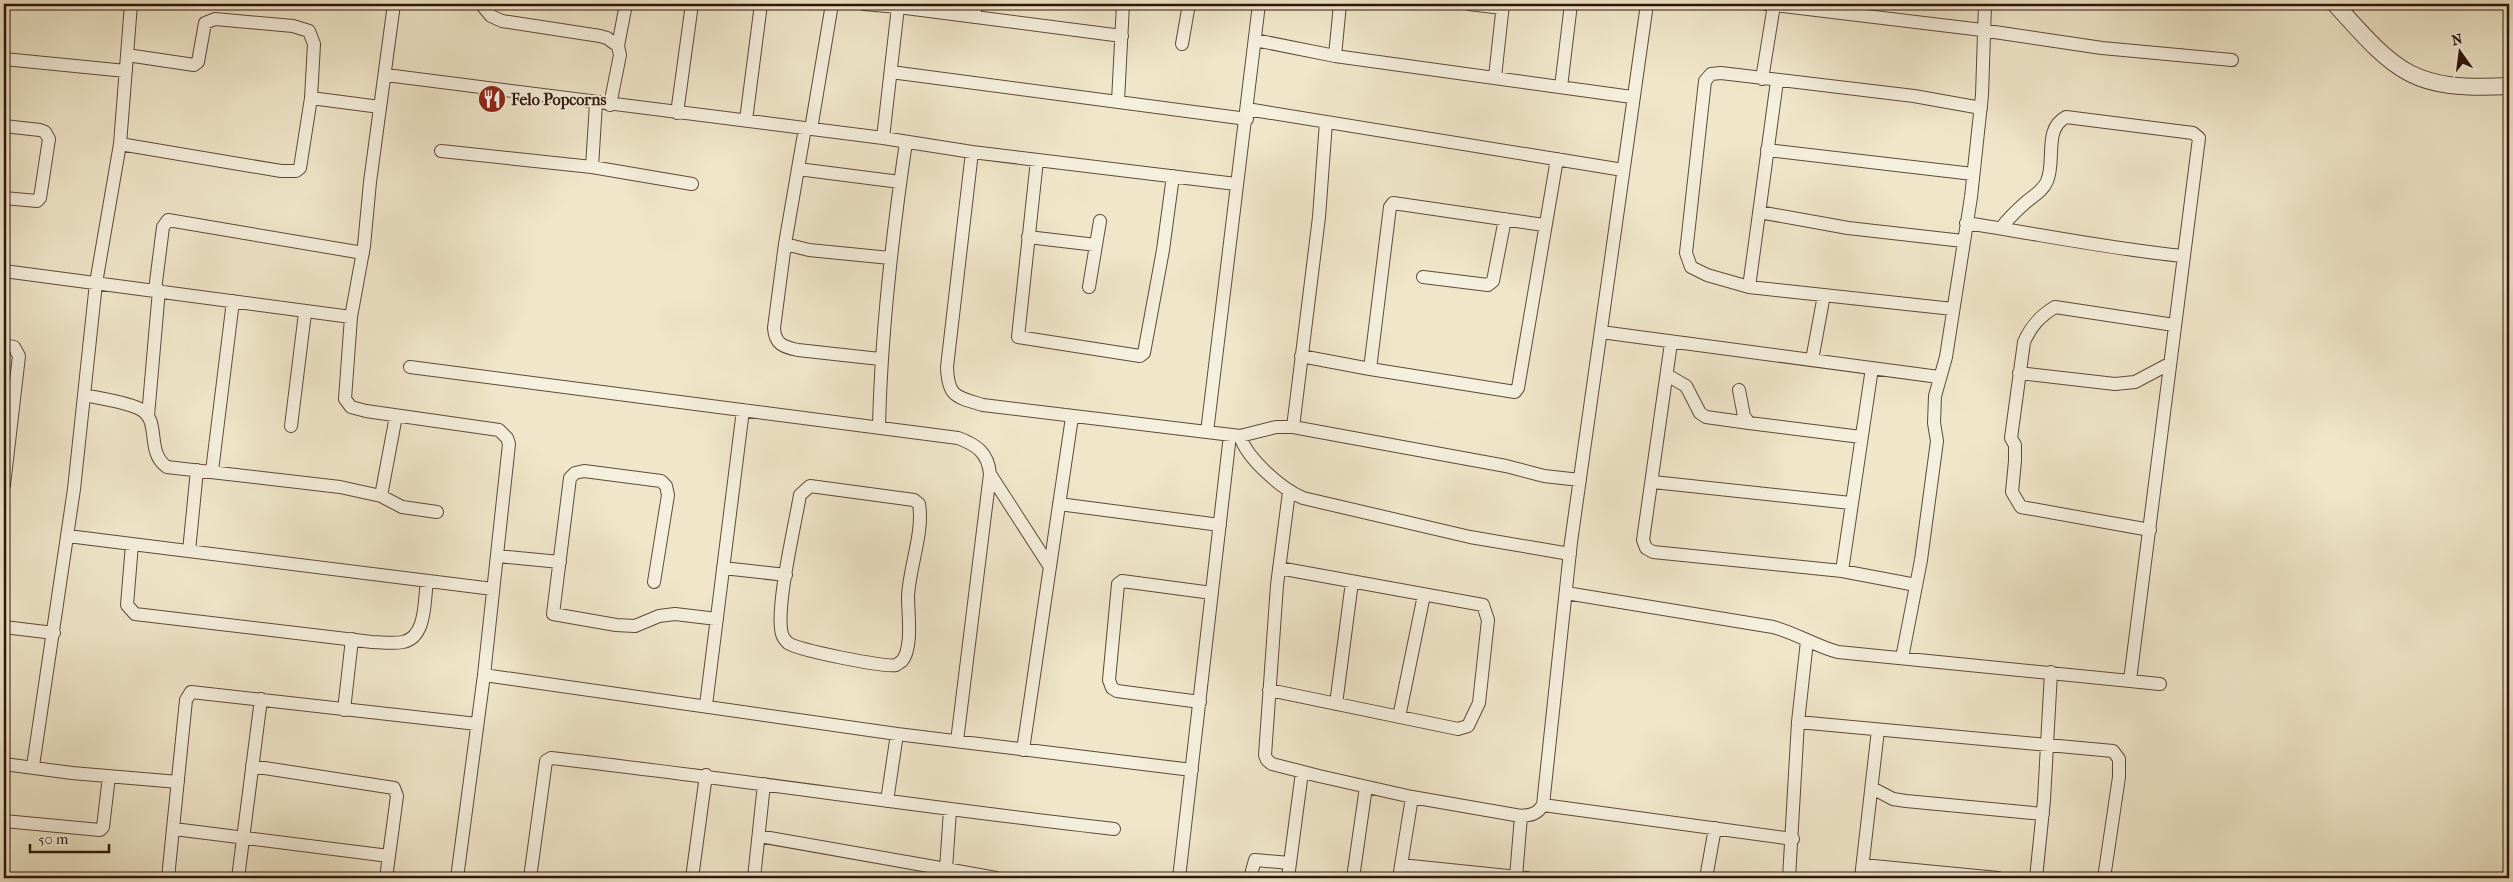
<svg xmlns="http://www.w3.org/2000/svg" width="2513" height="882" font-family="'IM FELL French Canon',serif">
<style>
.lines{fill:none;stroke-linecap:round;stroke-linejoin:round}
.minor-casing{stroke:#5e4a3a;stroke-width:14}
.tertiary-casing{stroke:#5e4a3a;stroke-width:18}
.minor{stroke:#f5efdd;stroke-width:12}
.tertiary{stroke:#f5efdd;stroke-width:16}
.labels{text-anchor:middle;stroke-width:4;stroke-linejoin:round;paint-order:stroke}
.poi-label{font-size:16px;font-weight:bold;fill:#2d150a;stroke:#f5efdd;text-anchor:start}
</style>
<rect width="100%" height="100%" fill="#f0e7ca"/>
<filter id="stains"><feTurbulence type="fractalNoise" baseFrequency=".004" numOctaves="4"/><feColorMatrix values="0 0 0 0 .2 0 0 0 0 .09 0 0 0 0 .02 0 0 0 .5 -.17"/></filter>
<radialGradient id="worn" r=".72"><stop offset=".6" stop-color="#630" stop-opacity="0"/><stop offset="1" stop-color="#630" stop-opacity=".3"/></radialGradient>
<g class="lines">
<defs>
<path id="minor" d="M394,4L370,182L364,246L351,317L345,399L351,407L366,411L499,430L507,438L509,444L484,675L457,878
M481,4L491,16L502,21L600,36L607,38L618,46L620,55L610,105
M864,4L898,7L883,138
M898,4V7L1122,36
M1469,4L1502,8
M1766,4L1974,29L2102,48L2232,60
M974,17L976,4
M1255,40L1335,56L1632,97
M1182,44L1189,4
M618,46L626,4
M127,55L131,4
M1335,56L1340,4
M4,59L126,71
M891,72L1247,119
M386,75L883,138L972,152L1236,184
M1495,77L1503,4
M1762,79L1774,5
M1561,87L1571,4
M311,98L380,107
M1118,101L1123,4
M1247,109L1623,170
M677,113L692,4
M746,120L761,4
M4,126L40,130L45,132L49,139L40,198L37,201L4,198
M805,128L785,244L774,328C775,344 783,347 798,350L880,359
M811,129L832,4
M1767,150L1973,174
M441,151L592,167L692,184
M972,152L947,367C948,397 956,397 983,405L1240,436L1276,427H1293L1506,466L1544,476L1580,480
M1037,160L1018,337L1140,356L1144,353L1163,250L1173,176
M592,167L596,103
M798,169L900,182
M1759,212L1848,228L1963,241
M1966,223C2039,234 2110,249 2183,256
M2001,228C2008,219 2016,211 2025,203C2033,196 2043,191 2047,181C2056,161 2043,129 2066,117L2193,133L2199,138L2130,680
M1028,237L1096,245
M785,244L809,250L890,258
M4,271L351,317
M1423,277L1488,285L1493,281L1505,219
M1089,287L1100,221
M1749,287L1777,81
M155,290L163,227L168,220L363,253
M1953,309L1749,287L1707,275L1691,267L1686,253L1705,81L1711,74L1721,73L1914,96L1981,108
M1601,332L1939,377
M1671,343L1643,540L1646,548L1653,552L1842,571
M4,345L14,347L19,356L4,485
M1301,356L1370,369L1390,207L1393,203L1544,225
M1812,360L1824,295
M410,367L958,438C977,445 988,453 990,474L957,741
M1872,368L1842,571L1916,585
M1370,369L1515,392L1518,388L1557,159
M2019,373L2115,384L2135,382L2169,364
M1667,375L1686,386L1700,413L1706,417L1749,423
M1739,390L1744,416L1749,423L1861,437
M85,395C102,399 122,401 138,408C163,419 144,451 167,467L340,487L381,496L402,507L437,512
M148,416L159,290
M291,426L305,313
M1293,427L1319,217L1326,122
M879,428C881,332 892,237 906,142
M1207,432L1259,4
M1240,436C1247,459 1282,489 1303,498L1470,537L1570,554
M212,471L233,301
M990,474L1050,567
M1653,482L1851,503
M810,486L914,500L919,504C924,532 909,568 908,597C908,613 913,648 902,661C900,662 898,664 896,665C886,668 798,650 788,643C786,641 783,638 782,634C775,609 795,525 800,495Z
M1289,492L1277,585L1265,755L1267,760L1272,764L1319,776L1412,797L1521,816C1532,815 1537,814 1543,805L1571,542L1647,4
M381,496L396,416
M1059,504L1220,525
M2150,530L2021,507L2012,492L2015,461V445L2011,438L2024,342C2031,326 2040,316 2055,307L2174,325
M68,536L493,589
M132,544L127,605L135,614L372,642C381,642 393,644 403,642C427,637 424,600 427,581
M189,551L197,470
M498,556L560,562
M723,568L786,575
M654,582L668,495L666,486L661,481L584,471L575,473L570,478L553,614L616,625L635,626L659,616L675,614L717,619
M1566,593L1773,627C1796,633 1815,646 1838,652L2160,684
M4,627L54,633
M1902,658L1921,560L1937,441L1934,423L1935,396L1946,357L1971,197L1982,95L1985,4
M484,675L897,734L1192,770
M1269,690L1458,729L1468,726L1479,703L1488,620L1483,605L1279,568
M1200,702L1117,691L1112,688L1109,680L1118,584L1122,581L1212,593
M1336,704L1352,582
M706,705L743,410
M344,710L352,639
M1399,717L1424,595
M1798,722L2113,751L2119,759V777L2104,878
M1023,750L1072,417
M4,764L72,773L178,782
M33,766L74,489L96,283L120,144L127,55L194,65L198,62L205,23L215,19L293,26L309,31L314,44L311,98L300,168L296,171H281L120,144
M252,766L394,788L397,796L386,878
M1872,788L1893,799L1906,801L2043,814
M887,801L897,734
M1543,805L1793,839
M950,810L946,869L996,878
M4,821L100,830L103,827L109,776
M174,829L389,856
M759,836L946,869
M1401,865L1527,878
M1863,865L1998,878
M1516,877L1521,816
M168,878L186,700L191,692L477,724
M238,878L261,699
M530,878L546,761L551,758C739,779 926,808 1114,829
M692,878L706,775
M754,878L764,784
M1179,878L1230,435
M1250,878L1255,860L1290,863
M1288,878L1302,772
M1353,878L1366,787
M1399,878L1412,797
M1706,878L1715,828
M1789,878L1798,722L1807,641
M1861,878L1878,730
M2036,878L2044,800L2051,672"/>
<path id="tertiary" d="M2335,4C2397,73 2412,91 2509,86"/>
</defs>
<use href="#minor" class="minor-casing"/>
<use href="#tertiary" class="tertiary-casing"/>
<use href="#minor" class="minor"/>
<use href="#tertiary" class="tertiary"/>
</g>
<defs>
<symbol id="restaurant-disc" viewBox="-11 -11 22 22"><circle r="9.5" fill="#8f2418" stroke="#f5efdd"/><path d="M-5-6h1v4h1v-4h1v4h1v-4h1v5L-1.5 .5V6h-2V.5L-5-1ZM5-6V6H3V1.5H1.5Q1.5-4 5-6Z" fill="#fff"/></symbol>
</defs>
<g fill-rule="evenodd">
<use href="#restaurant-disc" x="476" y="83" width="32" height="32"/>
</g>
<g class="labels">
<g class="poi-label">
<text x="511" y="105">Felo Popcorns</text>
</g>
</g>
<rect width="2513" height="882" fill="none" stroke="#f0e7ca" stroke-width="20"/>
<rect x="5" y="5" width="2503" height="872" fill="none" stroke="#2d150a" stroke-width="2.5"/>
<rect x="10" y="10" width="2493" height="862" fill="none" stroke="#2d150a"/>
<g transform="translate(2460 52) rotate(346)" stroke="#f5efdd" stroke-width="4" paint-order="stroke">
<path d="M0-4L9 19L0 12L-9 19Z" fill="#2d150a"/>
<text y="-8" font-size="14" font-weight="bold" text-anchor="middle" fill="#2d150a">N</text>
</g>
<path d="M30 844v8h79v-8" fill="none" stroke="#2d150a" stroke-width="2.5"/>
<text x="38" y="844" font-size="15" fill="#2d150a" stroke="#f5efdd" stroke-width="4" paint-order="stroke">50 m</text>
<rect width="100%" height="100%" filter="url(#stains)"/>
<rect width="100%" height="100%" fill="url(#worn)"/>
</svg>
